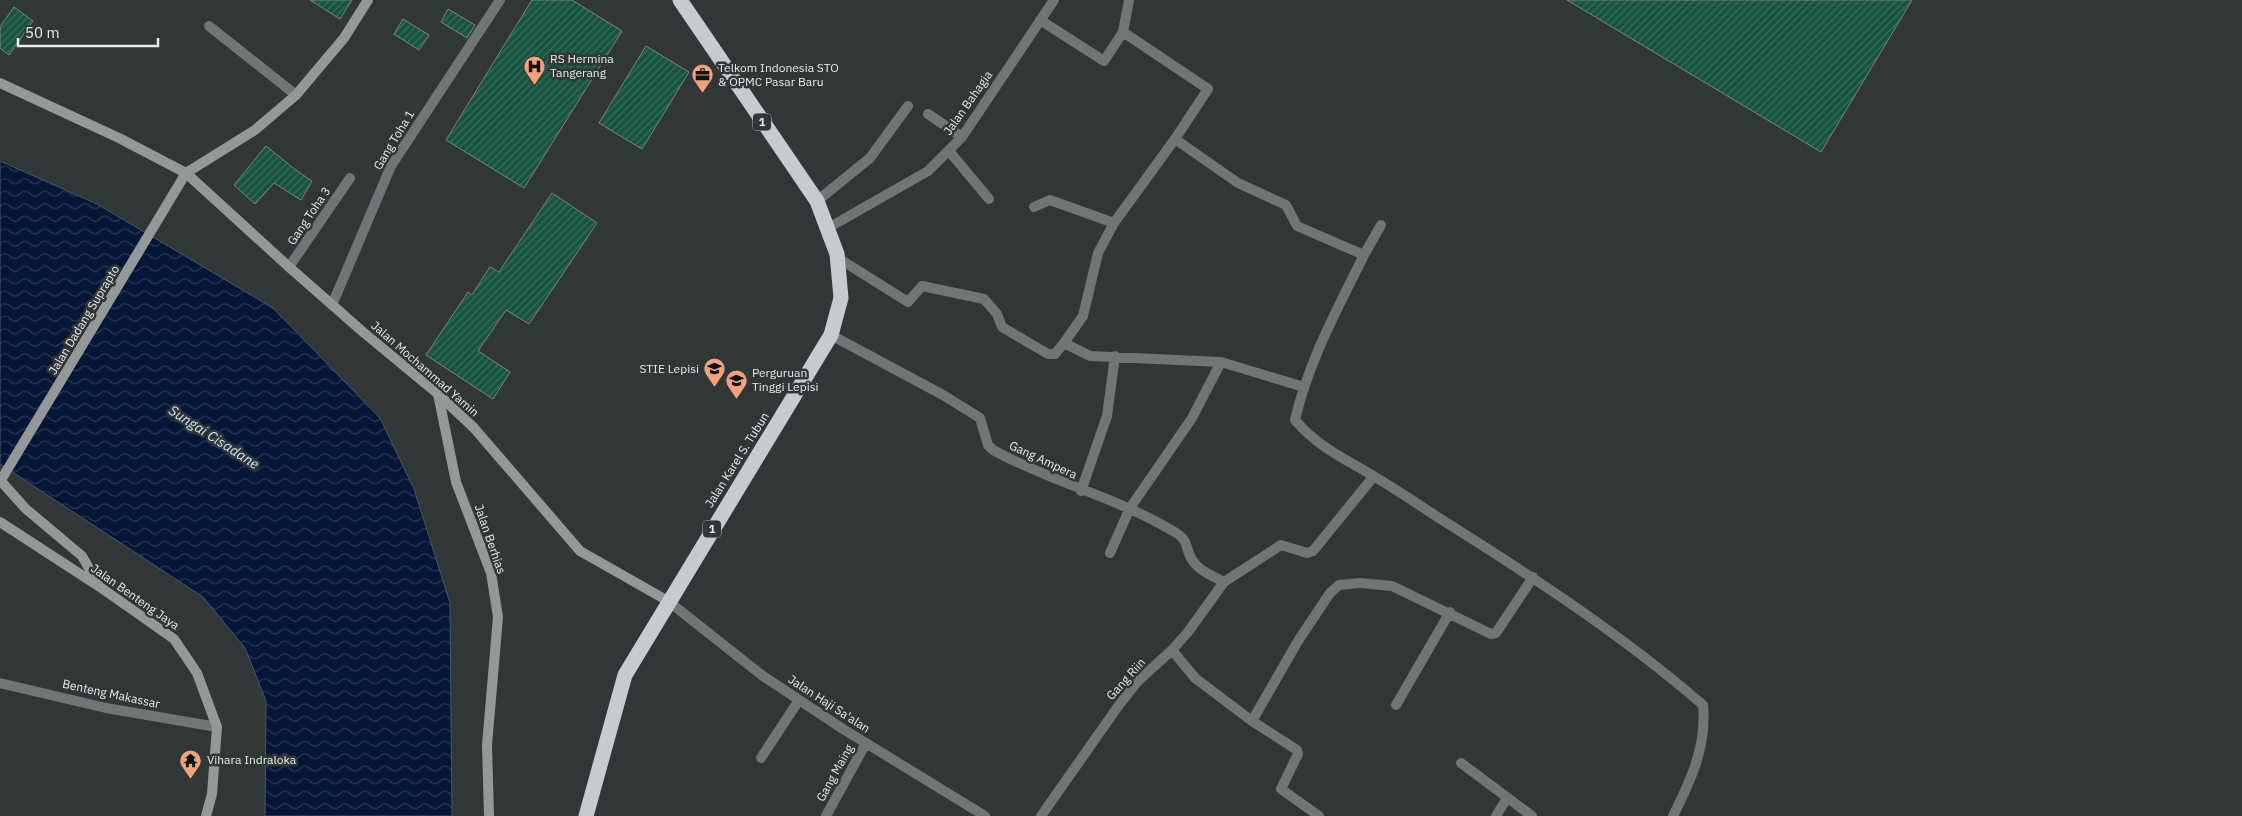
<svg xmlns="http://www.w3.org/2000/svg" width="2242" height="816" font-family="'IBM Plex Sans',sans-serif">
<style>
.water{fill:url(#water-waves);stroke:#49566d}
.building{fill:url(#building-hatch);stroke:#7e8380}
.lines{fill:none;stroke-linecap:round;stroke-linejoin:round}
.street{stroke:#727476;stroke-width:10}
.secondary{stroke:#949899;stroke-width:10}
.highway{stroke:#c6cbce;stroke-width:15}
.labels{text-anchor:middle;stroke-width:5;stroke-linejoin:round;paint-order:stroke}
.shield{fill:#313637;stroke:#b1b5b5;stroke-width:1}
.shield-label{font-size:11px;font-weight:bold;fill:#e8ebeb}
.poi-label{font-size:12px;fill:#e8ebeb;stroke:#313637;text-anchor:start}
.street-label{font-size:12px;fill:#e8ebeb;stroke:#313637}
.water-label{font-size:14px;font-style:italic;fill:#d3e2fc;stroke:#313637}
</style>
<defs>
<pattern id="water-waves" width="16" height="10" patternUnits="userSpaceOnUse" patternTransform="scale(1.25)"><rect width="16" height="10" fill="#051637"/><path d="M0 5q4-4 8 0t8 0" fill="none" stroke="#293854"/></pattern>
<pattern id="building-hatch" width="6" height="6" patternUnits="userSpaceOnUse" patternTransform="scale(1.25)"><rect width="6" height="6" fill="#175341"/><path d="M-1 1l2-2M0 6l6-6M5 7l2-2" fill="none" stroke="#396c5d"/></pattern>
</defs>
<rect width="100%" height="100%" fill="#313637"/>
<path class="water" d="M0,161L97,204L273,308L380,418L414,489L450,603L452,816H265L266,701L245,648L203,597L0,464Z"/>
<path class="building" d="M310,0H352L340,19Z
M532,0H572L622,31L524,188L446,140Z
M1567,0H1912L1821,152Z
M14,7L33,21L9,55L0,48V27Z
M448,9L475,25L467,38L441,22Z
M403,19L429,35L419,50L394,34Z
M646,46L689,72L642,149L599,123Z
M266,146L297,171L312,181L301,200L274,183L255,204L234,185Z
M552,193L597,223L529,324L506,310L478,351L510,372L493,399L426,355L468,292L472,295L490,267L499,272Z"/>
<g class="lines">
<path class="street" d="M1040,20L1104,61L1123,32L1129,0
M209,26L296,95
M1123,32L1208,89L1175,139L1114,223L1098,253L1083,316L1064,343L1090,356L1221,362L1304,387
M928,114L962,137
M1175,139L1238,183L1286,205L1297,226L1364,255C1338,308 1308,362 1295,420C1319,448 1344,458 1375,477C1397,490 1418,504 1439,518C1530,575 1621,634 1703,705C1707,746 1691,780 1673,816
M949,151L989,199
M817,201L870,158L908,106
M1034,207L1050,200L1114,223
M828,228L928,171L962,137L1054,0
M1364,255L1381,225
M838,258L908,302L922,286L984,299L997,314L1002,327L1048,354H1055L1064,343
M289,267L350,178
M332,305L391,166L500,0
M831,335L943,395L980,418L988,445L993,450C1051,482 1116,497 1173,531C1189,540 1184,544 1191,558C1197,570 1213,576 1224,582
M1081,491L1107,416L1115,356
M1110,553L1130,508L1192,418L1221,362
M668,601L763,676L843,729L985,816
M1172,650L1188,632L1224,582L1281,545L1307,553L1313,551L1374,476
M0,683L106,708L217,727
M1396,705L1450,612
M1252,721L1298,641L1330,593L1339,585L1360,583L1392,586L1491,634L1496,633L1533,577
M761,758L799,700
M1461,763L1532,816
M826,816L866,743
M1041,816L1119,705L1138,681L1172,650L1195,678L1252,721L1297,750L1298,754L1281,789L1319,816
M1496,816L1507,798"/>
<path class="secondary" d="M0,83L119,138L186,173L289,267L363,332L438,394L474,428L580,551L668,601
M438,394L456,482L491,573L498,617L487,745L489,816
M0,480L26,509L82,556L98,584
M1,480L186,173L255,130L296,95L344,38L368,0
M0,522L100,587L174,639L197,673L217,727L212,794L206,816"/>
<path class="highway" d="M586,816L625,675L831,335L841,298L837,254L817,201L680,0"/>
</g>
<defs>
<symbol id="hospital-pin" viewBox="-11 -11 22 30"><path d="M0 17L-7.5 6A9.5 9.5 0 1 1 7.5 6Z" fill="#f1a27b" stroke="#313637"/><path d="M-5-5h3v3.5h4V-5h3V5h-3V1.5h-4V5h-3Z" fill="#111"/></symbol>
<symbol id="office-pin" viewBox="-11 -11 22 30"><path d="M0 17L-7.5 6A9.5 9.5 0 1 1 7.5 6Z" fill="#f1a27b" stroke="#313637"/><path d="M-6-3h4V-5.5h4V-3h4V5H-6ZM-1-4.5V-3h2v-1.5ZM-6 0V1H6V0Z" fill="#111"/></symbol>
<symbol id="school-pin" viewBox="-11 -11 22 30"><path d="M0 17L-7.5 6A9.5 9.5 0 1 1 7.5 6Z" fill="#f1a27b" stroke="#313637"/><path d="M0-5L7-2L0 1L-7-2ZM-4 1L0 2.5L4 1V4Q0 6-4 4Z" fill="#111"/></symbol>
<symbol id="university-pin" viewBox="-11 -11 22 30"><path d="M0 17L-7.5 6A9.5 9.5 0 1 1 7.5 6Z" fill="#f1a27b" stroke="#313637"/><path d="M0-5L7-2L0 1L-7-2ZM-4 1L0 2.5L4 1V4Q0 6-4 4Z" fill="#111"/></symbol>
<symbol id="temple-pin" viewBox="-11 -11 22 30"><path d="M0 17L-7.5 6A9.5 9.5 0 1 1 7.5 6Z" fill="#f1a27b" stroke="#313637"/><path d="M0-6L5-2H3V0L6.5 2.5H4V6H1.5V3h-3V6H-4V2.5H-6.5L-3 0V-2H-5Z" fill="#111"/></symbol>
</defs>
<g fill-rule="evenodd">
<use href="#hospital-pin" x="522" y="54" width="25" height="34"/>
<use href="#office-pin" x="690" y="62" width="25" height="34"/>
<use href="#school-pin" x="702" y="356" width="25" height="34"/>
<use href="#university-pin" x="724" y="368" width="25" height="34"/>
<use href="#temple-pin" x="178" y="748" width="25" height="34"/>
</g>
<g class="labels">
<g class="shield">
<rect x="753" y="113.5" width="18" height="17" rx="4"/>
<rect x="703" y="520.5" width="18" height="17" rx="4"/>
</g>
<g class="shield-label">
<text x="762" y="126">1</text>
<text x="712" y="533">1</text>
</g>
<g class="poi-label">
<text x="550" y="63">RS Hermina<tspan x="550" dy="14">Tangerang</tspan></text>
<text x="718" y="72">Telkom Indonesia STO<tspan x="718" dy="14">&amp; OPMC Pasar Baru</tspan></text>
<text x="699" y="373" text-anchor="end">STIE Lepisi</text>
<text x="752" y="377">Perguruan<tspan x="752" dy="14">Tinggi Lepisi</tspan></text>
<text x="207" y="764">Vihara Indraloka</text>
</g>
<g class="street-label">
<text transform="translate(968 103) rotate(-55)" y="4">Jalan Bahagia</text>
<text transform="translate(394 140) rotate(-59)" y="4">Gang Toha 1</text>
<text transform="translate(309 216) rotate(-56)" y="4">Gang Toha 3</text>
<text transform="translate(84 320) rotate(-59)" y="4">Jalan Dadang Suprapto</text>
<text transform="translate(425 369) rotate(41)" y="4">Jalan Mochammad Yamin</text>
<text transform="translate(737 460) rotate(-58)" y="4">Jalan Karel S. Tubun</text>
<text transform="translate(1043 460) rotate(25)" y="4">Gang Ampera</text>
<text transform="translate(490 539) rotate(71)" y="4">Jalan Berhias</text>
<text transform="translate(135 597) rotate(35)" y="4">Jalan Benteng Jaya</text>
<text transform="translate(1126 679) rotate(-48)" y="4">Gang Riin</text>
<text transform="translate(111 694) rotate(12)" y="4">Benteng Makassar</text>
<text transform="translate(829 704) rotate(33)" y="4">Jalan Haji Sa'alan</text>
<text transform="translate(835 773) rotate(-61)" y="4">Gang Maing</text>
</g>
<g class="water-label">
<text transform="translate(214 437) rotate(33)" y="5">Sungai Cisadane</text>
</g>
</g>
<path d="M18 38v8h140v-8" fill="none" stroke="#e8ebeb" stroke-width="2.5"/>
<text x="25" y="38" font-size="15" fill="#e8ebeb" stroke="#313637" stroke-width="4" paint-order="stroke">50 m</text>
</svg>
